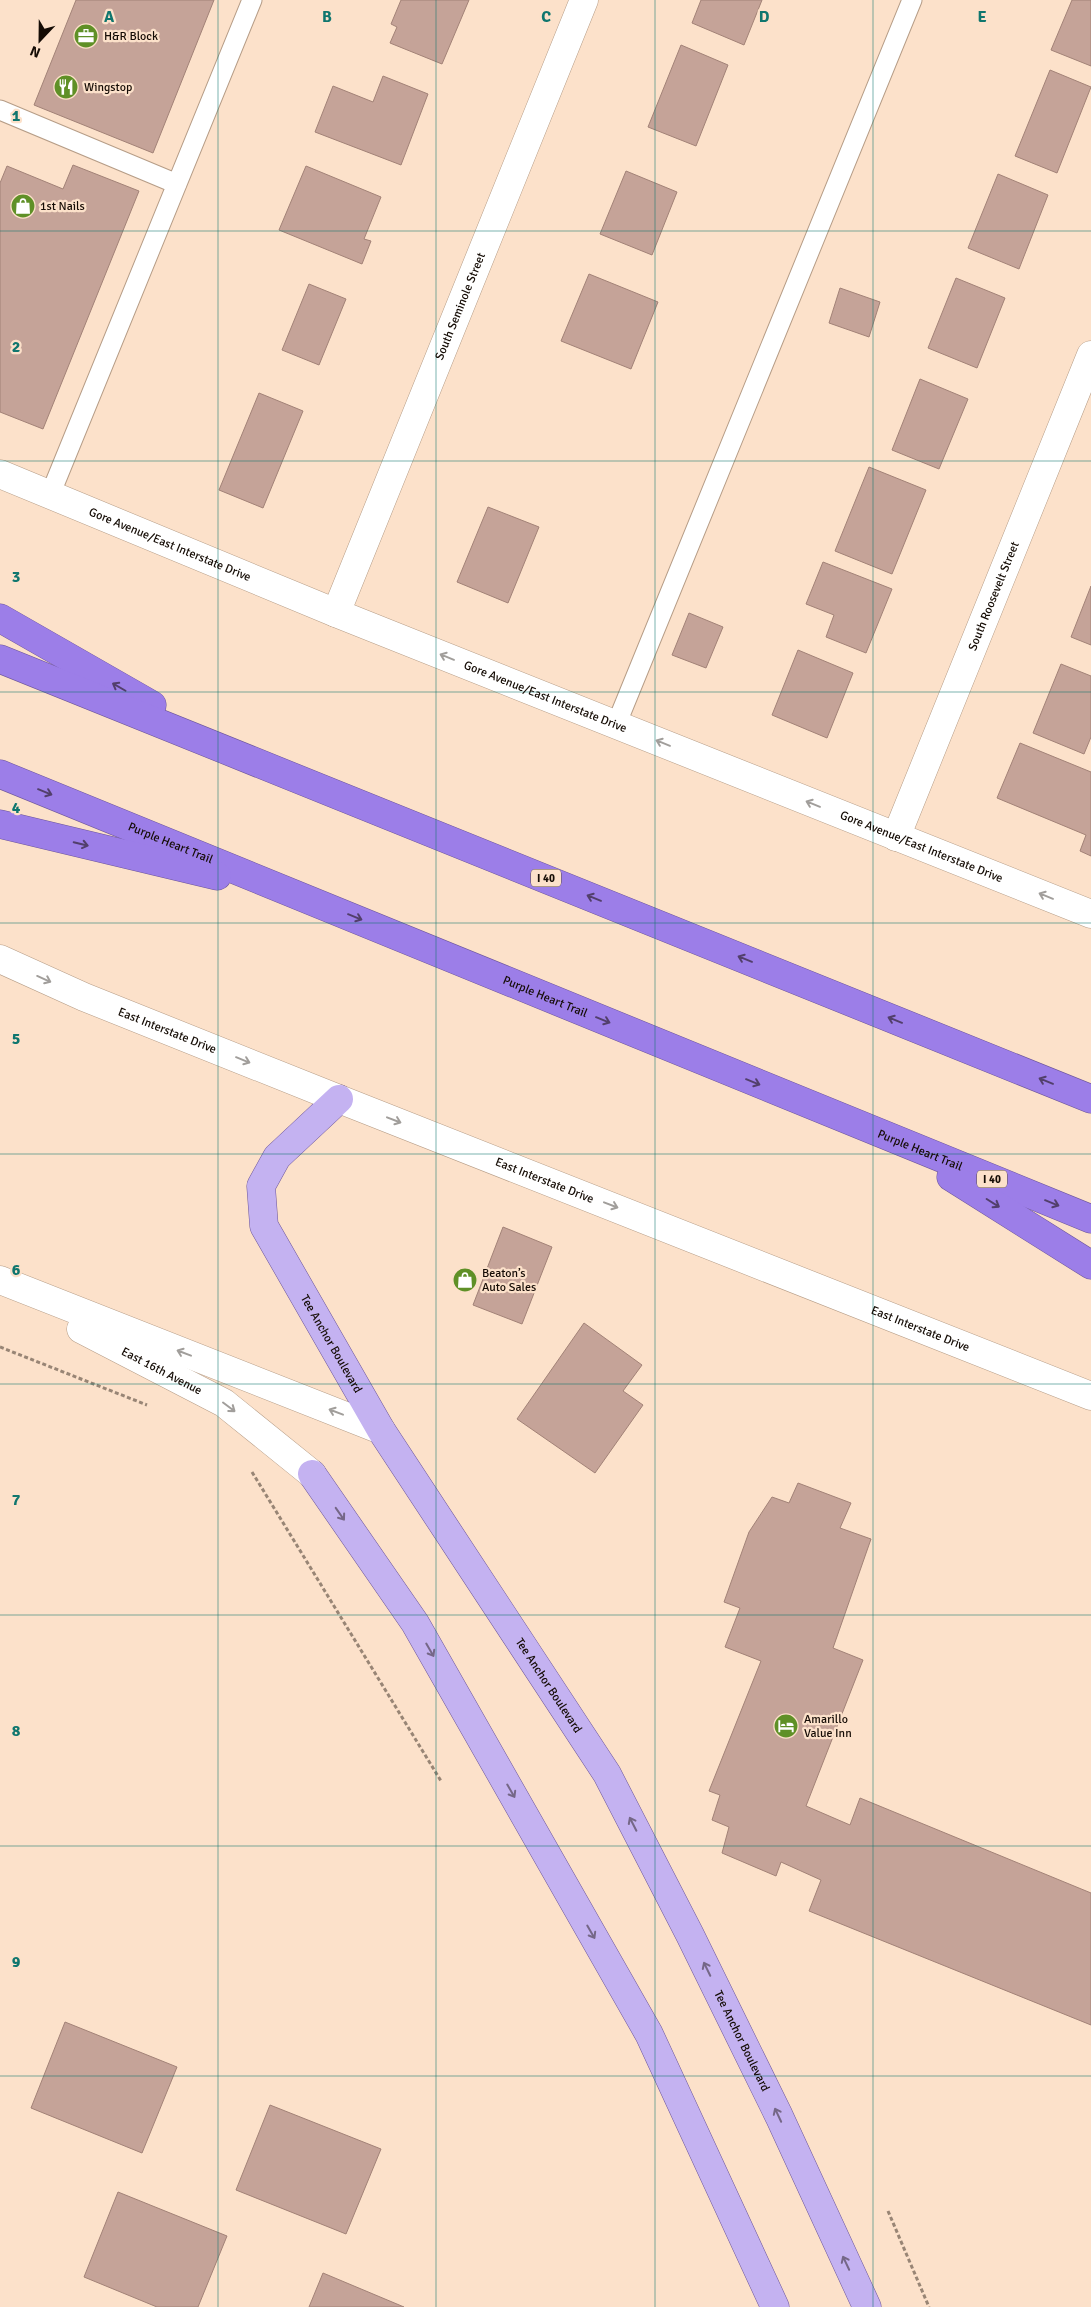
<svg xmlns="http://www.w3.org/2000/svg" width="1091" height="2307" font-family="Signika,sans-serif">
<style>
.building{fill:#c5a398;stroke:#a28277}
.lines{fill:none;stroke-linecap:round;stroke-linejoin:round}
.service-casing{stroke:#b69d87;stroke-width:21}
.minor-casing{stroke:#b69d87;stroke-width:29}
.tertiary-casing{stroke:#b69d87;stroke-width:29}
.secondary-casing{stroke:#b69d87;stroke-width:29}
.primary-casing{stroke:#6d5699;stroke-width:29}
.motorway-casing{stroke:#6d5699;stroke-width:29}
.path{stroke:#988575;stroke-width:3;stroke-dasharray:4 2.5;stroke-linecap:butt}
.service{stroke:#fff;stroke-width:19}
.minor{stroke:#fff;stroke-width:28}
.tertiary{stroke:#fff;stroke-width:28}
.secondary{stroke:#fff;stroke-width:28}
.primary{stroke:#c4b2f1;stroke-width:28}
.motorway{stroke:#9c7ee8;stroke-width:28}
.oneway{stroke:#a19e9b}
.oneway2{stroke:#523f6b}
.oneway3{stroke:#756787}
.grid{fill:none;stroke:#0f766e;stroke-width:1;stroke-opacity:0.55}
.labels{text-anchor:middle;stroke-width:4.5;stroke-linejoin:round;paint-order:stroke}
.shield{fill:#fce1ca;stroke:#5a4c40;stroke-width:1}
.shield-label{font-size:11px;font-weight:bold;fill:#150c05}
.poi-label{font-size:12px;fill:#150c05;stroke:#fce1ca;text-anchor:start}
.street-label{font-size:12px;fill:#150c05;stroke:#fce1ca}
.grid-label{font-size:16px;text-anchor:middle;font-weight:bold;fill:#0f766e;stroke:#fce1ca;stroke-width:4.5;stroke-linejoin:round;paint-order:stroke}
</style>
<rect width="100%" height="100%" fill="#fce1ca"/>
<path class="building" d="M76,0H214L153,153L34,105Z
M401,0H469L442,64L390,43L397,27L391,24Z
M701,0H762L744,45L692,23Z
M1072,0H1091V66L1051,50Z
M681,45L728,65L696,146L648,127Z
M1050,70L1091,87L1057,173L1015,156Z
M383,76L428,94L401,165L315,132L333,86L373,102Z
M73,165L139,191L43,429L0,412V183L7,166L63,189Z
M306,166L381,197L364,239L371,241L362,264L279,230Z
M626,171L677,192L652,255L600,234Z
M998,174L1048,195L1019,269L968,248Z
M589,274L658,302L631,369L561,341Z
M956,278L1005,298L977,368L928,348Z
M309,284L346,299L319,365L282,350Z
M840,288L880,302L869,337L829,323Z
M920,379L968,399L939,469L892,450Z
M259,393L303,411L263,508L219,490Z
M869,467L926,490L892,574L835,551Z
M488,507L539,527L508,603L457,582Z
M823,562L892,589L866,653L826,637L834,615L806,604Z
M1091,586V645L1071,637Z
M689,613L723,627L706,668L672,655Z
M798,650L853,673L827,738L772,715Z
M1061,664L1091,676V737L1084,754L1033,733Z
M1020,743L1091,772V856L1080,851L1086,835L997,798Z
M503,1227L552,1247L522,1324L473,1305Z
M584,1323L642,1365L623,1391L643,1405L595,1473L517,1419Z
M798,1483L851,1503L840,1528L871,1539L833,1648L863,1660L806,1806L850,1825L860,1798L1091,1893V2025L809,1911L821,1880L781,1862L776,1876L722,1853L729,1827L712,1820L720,1795L709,1791L761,1661L725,1647L740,1608L724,1602L749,1532L772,1497L789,1503Z
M65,2022L177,2067L142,2153L31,2108Z
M270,2105L381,2149L346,2234L236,2190Z
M118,2192L227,2236L198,2307H157L84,2277Z
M323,2273L404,2307H309Z"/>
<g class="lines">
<defs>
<path id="service" d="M0,110L177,184
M50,495L252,0
M616,725L912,0"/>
<g id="minor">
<path id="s1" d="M896,837L1091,355"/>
</g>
<g id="tertiary">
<path id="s2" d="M336,613L584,0"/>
</g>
<g id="secondary">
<path id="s3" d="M0,474L336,613L1091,914"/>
<path id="s4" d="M0,959L84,997L339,1099L1091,1396"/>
<path d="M0,1280L381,1430"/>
<path id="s5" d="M81,1329L224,1403L312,1474"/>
</g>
<g id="primary">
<path id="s6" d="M339,1099L277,1157L261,1186L264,1226L381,1430L607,1774L690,1935L779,2116L867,2307"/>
<path d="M312,1474L415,1623L649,2034L775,2307"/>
</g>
<g id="motorway">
<path d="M0,618L152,705"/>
<path d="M0,659L1091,1099"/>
<path id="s7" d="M0,774C364,920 726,1073 1091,1219"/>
<path d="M0,824L217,876"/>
<path d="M951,1177L1091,1265"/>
</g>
</defs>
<use href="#service" class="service-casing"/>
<use href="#minor" class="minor-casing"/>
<use href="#tertiary" class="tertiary-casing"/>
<use href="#secondary" class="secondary-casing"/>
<use href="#primary" class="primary-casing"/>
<use href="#motorway" class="motorway-casing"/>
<path class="path" d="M0,1347L147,1405
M252,1472L441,1781
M888,2211L929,2307"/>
<use href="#service" class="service"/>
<use href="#minor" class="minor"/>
<use href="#tertiary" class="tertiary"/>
<use href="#secondary" class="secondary"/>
<use href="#primary" class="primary"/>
<use href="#motorway" class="motorway"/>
</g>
<defs><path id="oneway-shaft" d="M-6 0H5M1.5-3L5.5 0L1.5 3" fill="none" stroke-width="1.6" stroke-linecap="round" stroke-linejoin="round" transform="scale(1.25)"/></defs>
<g class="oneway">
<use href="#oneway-shaft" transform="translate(447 657) rotate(-158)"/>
<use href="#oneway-shaft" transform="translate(663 743) rotate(-158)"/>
<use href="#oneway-shaft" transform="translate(813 804) rotate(-158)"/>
<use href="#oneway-shaft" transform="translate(1046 896) rotate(-158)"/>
<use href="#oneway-shaft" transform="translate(44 979) rotate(24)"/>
<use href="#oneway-shaft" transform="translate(243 1060) rotate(22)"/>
<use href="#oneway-shaft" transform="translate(394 1120) rotate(21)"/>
<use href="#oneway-shaft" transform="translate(611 1205) rotate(21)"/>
<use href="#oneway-shaft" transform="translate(184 1353) rotate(-159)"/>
<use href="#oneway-shaft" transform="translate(229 1407) rotate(37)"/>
<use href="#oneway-shaft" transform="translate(336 1412) rotate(-159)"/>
</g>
<g class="oneway2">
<use href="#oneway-shaft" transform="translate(119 687) rotate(-150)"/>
<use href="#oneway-shaft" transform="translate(45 792) rotate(22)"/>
<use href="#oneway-shaft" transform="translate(81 844) rotate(13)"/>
<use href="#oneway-shaft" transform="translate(594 898) rotate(-158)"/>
<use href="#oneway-shaft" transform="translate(355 917) rotate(22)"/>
<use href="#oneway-shaft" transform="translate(745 959) rotate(-158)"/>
<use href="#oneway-shaft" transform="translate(603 1020) rotate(22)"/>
<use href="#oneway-shaft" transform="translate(895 1020) rotate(-158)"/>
<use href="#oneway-shaft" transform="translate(1046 1081) rotate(-158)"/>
<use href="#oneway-shaft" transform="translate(753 1082) rotate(22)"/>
<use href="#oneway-shaft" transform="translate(993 1203) rotate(32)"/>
<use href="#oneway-shaft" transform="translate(1052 1203) rotate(22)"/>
</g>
<g class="oneway3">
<use href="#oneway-shaft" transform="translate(340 1514) rotate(55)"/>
<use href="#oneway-shaft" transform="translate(430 1650) rotate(60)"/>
<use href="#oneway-shaft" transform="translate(511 1791) rotate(60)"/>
<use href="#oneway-shaft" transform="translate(633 1824) rotate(-117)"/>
<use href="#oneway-shaft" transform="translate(591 1932) rotate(60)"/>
<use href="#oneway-shaft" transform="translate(707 1969) rotate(-116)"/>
<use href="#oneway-shaft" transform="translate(778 2115) rotate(-115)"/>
<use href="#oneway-shaft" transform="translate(846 2263) rotate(-115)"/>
</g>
<path class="grid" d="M218,0V2307M436,0V2307M655,0V2307M873,0V2307M0,231H1091M0,461H1091M0,692H1091M0,923H1091M0,1154H1091M0,1384H1091M0,1615H1091M0,1846H1091M0,2076H1091"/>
<defs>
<symbol id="office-disc" viewBox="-11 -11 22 22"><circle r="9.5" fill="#5f9027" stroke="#fce1ca"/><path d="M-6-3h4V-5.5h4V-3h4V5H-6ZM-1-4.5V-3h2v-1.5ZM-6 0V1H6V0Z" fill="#fff"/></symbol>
<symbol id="restaurant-disc" viewBox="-11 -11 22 22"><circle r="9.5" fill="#5f9027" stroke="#fce1ca"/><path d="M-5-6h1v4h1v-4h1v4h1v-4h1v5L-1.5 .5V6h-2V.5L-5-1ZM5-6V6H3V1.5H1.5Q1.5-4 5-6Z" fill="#fff"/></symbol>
<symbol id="shop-disc" viewBox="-11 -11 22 22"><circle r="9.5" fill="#5f9027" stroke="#fce1ca"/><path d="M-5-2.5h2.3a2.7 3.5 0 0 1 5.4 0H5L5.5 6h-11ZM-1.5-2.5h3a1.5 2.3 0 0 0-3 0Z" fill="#fff"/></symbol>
<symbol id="hotel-disc" viewBox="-11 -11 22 22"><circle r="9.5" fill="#5f9027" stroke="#fce1ca"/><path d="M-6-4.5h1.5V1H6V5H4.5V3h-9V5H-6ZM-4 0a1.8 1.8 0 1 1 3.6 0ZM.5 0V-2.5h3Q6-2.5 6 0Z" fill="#fff"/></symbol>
</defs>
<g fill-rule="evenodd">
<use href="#office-disc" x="72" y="22" width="28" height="28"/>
<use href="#restaurant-disc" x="52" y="73" width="28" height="28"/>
<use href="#shop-disc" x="9" y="192" width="28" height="28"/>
<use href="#shop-disc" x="451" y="1266" width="28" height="28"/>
<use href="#hotel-disc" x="772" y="1712" width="28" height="28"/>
</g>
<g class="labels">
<g class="shield">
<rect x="531" y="869.5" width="30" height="17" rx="4"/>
<rect x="977" y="1170.5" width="30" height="17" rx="4"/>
</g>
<g class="shield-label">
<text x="546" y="882">I 40</text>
<text x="992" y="1183">I 40</text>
</g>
<g class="poi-label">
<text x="104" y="40">H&amp;R Block</text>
<text x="84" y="91">Wingstop</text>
<text x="40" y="210">1st Nails</text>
<text x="482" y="1277">Beaton’s<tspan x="482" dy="14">Auto Sales</tspan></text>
<text x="804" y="1723">Amarillo<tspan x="804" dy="14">Value Inn</tspan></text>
</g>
<g class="street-label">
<text dy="4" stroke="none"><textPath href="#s2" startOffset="331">South Seminole Street</textPath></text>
<text dy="4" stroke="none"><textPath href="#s3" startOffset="184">Gore Avenue/East Interstate Drive</textPath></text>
<text dy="4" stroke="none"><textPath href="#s1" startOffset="260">South Roosevelt Street</textPath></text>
<text dy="4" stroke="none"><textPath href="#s3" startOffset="589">Gore Avenue/East Interstate Drive</textPath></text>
<text dy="4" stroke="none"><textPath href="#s7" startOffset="184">Purple Heart Trail</textPath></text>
<text dy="4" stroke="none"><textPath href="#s3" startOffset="994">Gore Avenue/East Interstate Drive</textPath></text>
<text dy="4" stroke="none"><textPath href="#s7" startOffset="589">Purple Heart Trail</textPath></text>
<text dy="4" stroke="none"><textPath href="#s4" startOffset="182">East Interstate Drive</textPath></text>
<text dy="4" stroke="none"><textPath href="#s7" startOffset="994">Purple Heart Trail</textPath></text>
<text dy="4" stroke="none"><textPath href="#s4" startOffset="588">East Interstate Drive</textPath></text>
<text dy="4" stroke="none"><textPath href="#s4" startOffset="992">East Interstate Drive</textPath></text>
<text dy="4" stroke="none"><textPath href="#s6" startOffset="294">Tee Anchor Boulevard</textPath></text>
<text dy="4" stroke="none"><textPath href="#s5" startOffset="91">East 16th Avenue</textPath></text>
<text dy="4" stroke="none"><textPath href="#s6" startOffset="699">Tee Anchor Boulevard</textPath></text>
<text dy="4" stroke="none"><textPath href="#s6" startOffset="1104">Tee Anchor Boulevard</textPath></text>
</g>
</g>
<g class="grid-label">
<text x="109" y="22">A</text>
<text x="327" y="22">B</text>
<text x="546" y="22">C</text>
<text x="764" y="22">D</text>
<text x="982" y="22">E</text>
<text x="16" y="121">1</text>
<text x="16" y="352">2</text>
<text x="16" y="582">3</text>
<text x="16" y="813">4</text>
<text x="16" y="1044">5</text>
<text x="16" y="1275">6</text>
<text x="16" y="1505">7</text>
<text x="16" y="1736">8</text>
<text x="16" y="1967">9</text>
</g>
<g transform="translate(40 40) rotate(202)" stroke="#fce1ca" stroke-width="4" paint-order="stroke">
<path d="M0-4L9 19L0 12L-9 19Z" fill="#150c05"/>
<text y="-8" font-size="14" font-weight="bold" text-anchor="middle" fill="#150c05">N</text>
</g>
</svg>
